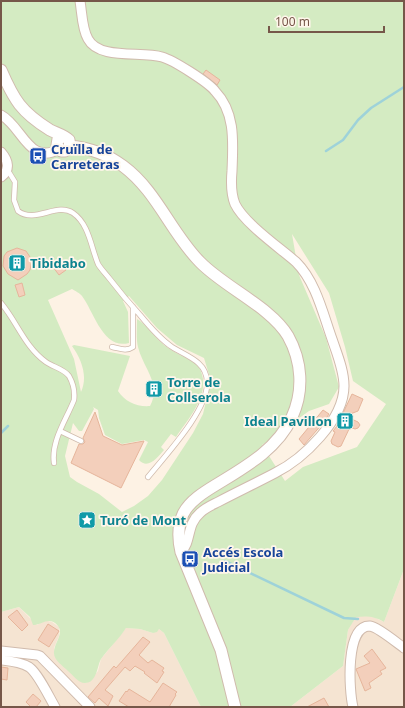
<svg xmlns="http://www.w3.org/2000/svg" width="405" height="708" font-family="'Noto Sans',sans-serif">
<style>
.residential{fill:#f5e4d2}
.green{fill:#d4ebc2;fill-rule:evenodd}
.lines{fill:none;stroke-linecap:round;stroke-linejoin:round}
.stream{stroke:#9ed2d9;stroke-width:2.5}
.building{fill:#f3cfbb;stroke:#e6b59b}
.service-casing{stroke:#d0bbad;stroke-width:6}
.minor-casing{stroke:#d0bbad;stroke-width:11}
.tertiary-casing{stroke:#d0bbad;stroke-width:13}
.service{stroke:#fff;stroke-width:4.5}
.minor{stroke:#fff;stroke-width:9}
.tertiary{stroke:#fff;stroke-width:11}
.labels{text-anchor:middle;stroke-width:3.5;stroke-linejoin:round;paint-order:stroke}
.transit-label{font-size:13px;font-weight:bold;fill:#164399;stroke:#fff6eb;text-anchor:start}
.culture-label{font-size:13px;font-weight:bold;fill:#0d838f;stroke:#fff6eb;text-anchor:start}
</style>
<rect width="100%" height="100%" fill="#fdf2e4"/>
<path class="residential" d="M404,569V707H290L343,666L348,630L356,616L368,615L376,618L384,622Z
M19,607L37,625L44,621H48L52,622L59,627V636L54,648L55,657L73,675L83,682L86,683L90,681L98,671L101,659L126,628L140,629L153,633L159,629L164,633L201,707H1V612Z"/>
<path class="green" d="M1,1H404V569L384,622C374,616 367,616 356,617L348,630L343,666L290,707H201L164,633L159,629L157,632L153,633L140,629L126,628C119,639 109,648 101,659C97,666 97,683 85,683C78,683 73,675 68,671C63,666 53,660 54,652C54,643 64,634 58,626C49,615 41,626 33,625L30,617L19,607L1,612ZM292,234L329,293L345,347L353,381L386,404L357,447L303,467L285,481L262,445L309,411L329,404L339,387L326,338L299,275ZM72,289C75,291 80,293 82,296C94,312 103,350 129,343L128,312L123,301L129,296L157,328L177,345L204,358L211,381L203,414L193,433L162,480L148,496L134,506L122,512L99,494L77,482L70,477L65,456L73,423L79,431H82L94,409L93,407L98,410L99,418L105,435L122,444L144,440L148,442L139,460C148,470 158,457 164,450L161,447L171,434L176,437C190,416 215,390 197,364C186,357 174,353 164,345C155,338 146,324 137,319C137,328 136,339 138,347C143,368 162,384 150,406C137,407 125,402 118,391L130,356L74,345L72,346C82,360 88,377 81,392L74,359L48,300Z"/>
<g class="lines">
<path class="stream" d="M326,151L343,140L358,120L371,108L404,87
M1,433L8,426
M225,561L344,618L358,619"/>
</g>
<path class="building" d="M206,70L220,80L217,85L203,74Z
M17,248L26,251L32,260L30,270L27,274L18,280L8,274L3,266L4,256L7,252Z
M59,262L66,270L59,275L53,267Z
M22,283L25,295L19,297L15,285Z
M352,394L363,399L358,411L345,416L358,422L360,425L358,428L355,429L350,427L341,446L338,447L332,444L331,441L335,432L333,431L337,426Z
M323,410L329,414L323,423L304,445L299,439Z
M95,412L103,436L122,445L144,441L121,488L71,463L79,444H83L85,442L83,438Z
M17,610L28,625L22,631L8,617Z
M48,624L59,631L49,647L38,640Z
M143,637L150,642L139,655L148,663L152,660L164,668L162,671L164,672L157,683L144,673L145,672L135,666L130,671L125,667L105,690L113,696L108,706L99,698L95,703L88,697L114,666L116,668Z
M372,649L386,668L380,671L382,674L369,683L371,688L365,691L356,669L370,663L364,656Z
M1,667L8,668L7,680L1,679Z
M163,683L177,692L175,694L176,695L169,707H129L119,701L126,691L127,692L129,689L150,702Z
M33,694L41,701L36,707H31L26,702Z
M324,698L329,707H307Z"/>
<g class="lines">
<defs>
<path id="service" d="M7,169L15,182L14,200L18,211C35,224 57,202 73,213C89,224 91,247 98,264C101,269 105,273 109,278C119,291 129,303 140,315C149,326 160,339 172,347C186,356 206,361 207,381C210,408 165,456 148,477
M1,303C17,322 25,347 46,362C53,367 64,369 69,376C73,383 75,392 74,400C66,420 51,441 54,463
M112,347C119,348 126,352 133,347V307
M60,431L81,441"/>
<path id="minor" d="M80,1C82,13 82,29 88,39C99,60 141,51 162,57C173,60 208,82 215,91C236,113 233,143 232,171C231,182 231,194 235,204C244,223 280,248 296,262C316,282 323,314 332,339C337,354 344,370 344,386C344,420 303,459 275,473C256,483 237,492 218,502C212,505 205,508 200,513C186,525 192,541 181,552
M1,115C22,126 29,166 59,149
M1,152C8,160 11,170 1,177
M1,651L37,655L40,656L90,707
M1,660C10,661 21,662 29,667C38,673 49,697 55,707
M353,707C349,691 345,625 370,626C378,627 397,643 404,648"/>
<path id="tertiary" d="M1,70C14,100 21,112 50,130C56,133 64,135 69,140L70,146L65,151H61L57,145L58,139L62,137
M70,146C90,148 107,154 123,166C157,191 171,233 200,262C224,287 271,307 288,336C302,361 304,391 292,417C278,448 247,466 219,483C206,491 190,500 183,514C177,527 178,539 181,552L221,650L235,707"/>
</defs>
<use href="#service" class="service-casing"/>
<use href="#minor" class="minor-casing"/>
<use href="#tertiary" class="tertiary-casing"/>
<use href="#service" class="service"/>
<use href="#minor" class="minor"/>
<use href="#tertiary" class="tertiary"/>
</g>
<defs>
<symbol id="bus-square" viewBox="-11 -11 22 22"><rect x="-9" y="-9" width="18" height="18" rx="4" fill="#1a4fb4" stroke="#fff6eb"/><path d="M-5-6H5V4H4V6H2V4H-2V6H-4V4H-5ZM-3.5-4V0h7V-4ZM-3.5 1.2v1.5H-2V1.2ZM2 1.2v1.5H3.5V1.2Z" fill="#fff"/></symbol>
<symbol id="building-square" viewBox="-11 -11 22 22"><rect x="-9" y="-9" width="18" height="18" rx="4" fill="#0f9aa8" stroke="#fff6eb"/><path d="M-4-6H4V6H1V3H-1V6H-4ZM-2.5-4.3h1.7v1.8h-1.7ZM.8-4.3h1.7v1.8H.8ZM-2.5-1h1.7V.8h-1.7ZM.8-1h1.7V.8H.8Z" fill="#fff"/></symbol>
<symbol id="sight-square" viewBox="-11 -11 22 22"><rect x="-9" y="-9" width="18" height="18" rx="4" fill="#0f9aa8" stroke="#fff6eb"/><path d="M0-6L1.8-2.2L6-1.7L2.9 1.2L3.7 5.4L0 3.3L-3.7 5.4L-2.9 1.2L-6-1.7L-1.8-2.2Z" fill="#fff"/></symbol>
</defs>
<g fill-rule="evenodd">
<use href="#bus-square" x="28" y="146" width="20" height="20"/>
<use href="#building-square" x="7" y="253" width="20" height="20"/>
<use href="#building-square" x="144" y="379" width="20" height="20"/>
<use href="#building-square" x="335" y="411" width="20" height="20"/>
<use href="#sight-square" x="77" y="510" width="20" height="20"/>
<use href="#bus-square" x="180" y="549" width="20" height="20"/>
</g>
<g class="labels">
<g class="transit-label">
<text x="51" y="154">Cruïlla de<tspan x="51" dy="15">Carreteras</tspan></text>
<text x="203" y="557">Accés Escola<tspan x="203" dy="15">Judicial</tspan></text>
</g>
<g class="culture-label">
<text x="30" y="268">Tibidabo</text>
<text x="167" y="387">Torre de<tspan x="167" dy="15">Collserola</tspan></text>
<text x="332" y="426" text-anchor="end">Ideal Pavillon</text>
<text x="100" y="525">Turó de Mont</text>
</g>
</g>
<rect width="405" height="708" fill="none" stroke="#765749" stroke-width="4"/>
<path d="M269 26v6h115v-6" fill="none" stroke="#765749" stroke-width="2"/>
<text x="275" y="26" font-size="12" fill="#765749" stroke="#fff6eb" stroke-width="3" paint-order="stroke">100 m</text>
</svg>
